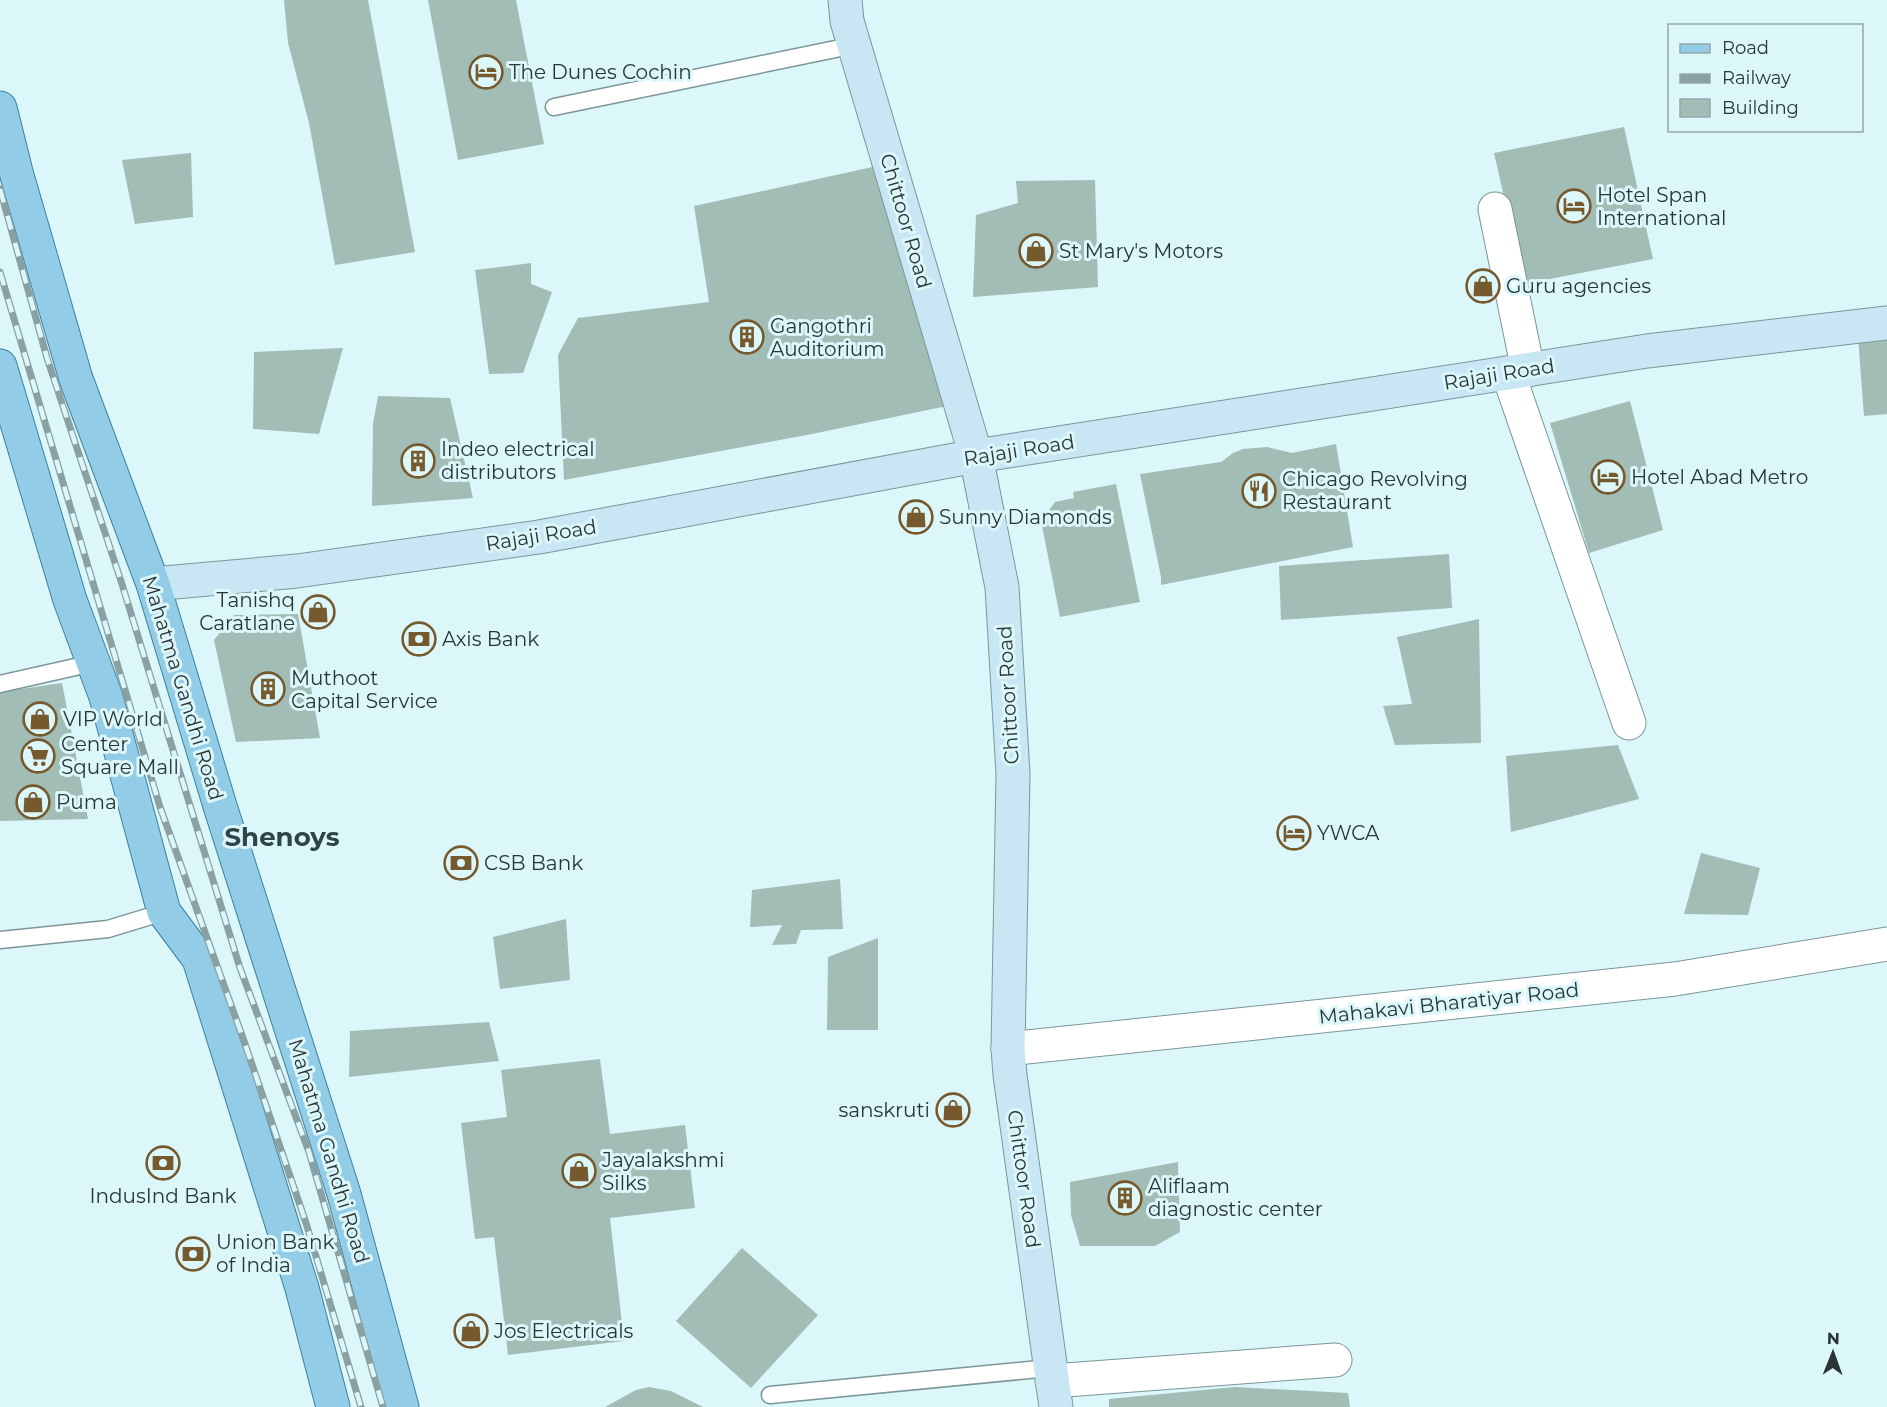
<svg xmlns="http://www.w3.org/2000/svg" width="1887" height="1407" font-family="Montserrat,sans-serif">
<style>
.building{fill:#a2bdb6}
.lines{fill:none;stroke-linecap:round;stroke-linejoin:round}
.service-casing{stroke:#7c9699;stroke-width:19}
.minor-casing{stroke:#7c9699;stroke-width:35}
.tertiary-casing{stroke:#7c9699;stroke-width:35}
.secondary-casing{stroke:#7c9699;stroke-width:35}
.primary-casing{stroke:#3e819e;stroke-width:35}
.service{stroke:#fff;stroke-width:16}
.minor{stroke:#fff;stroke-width:33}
.tertiary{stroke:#fff;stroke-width:33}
.secondary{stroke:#c8e6f3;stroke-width:33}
.primary{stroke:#92cce6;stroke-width:33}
.rail-casing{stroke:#8ba0a2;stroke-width:7}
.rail{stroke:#dbf7fa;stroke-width:4.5;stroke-dasharray:14;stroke-linecap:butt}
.labels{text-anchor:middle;stroke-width:6;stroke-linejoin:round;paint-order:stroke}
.poi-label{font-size:20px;fill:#2a3536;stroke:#dbf7fa;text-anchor:start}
.street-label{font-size:20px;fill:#2a3536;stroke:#dbf7fa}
.district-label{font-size:26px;font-weight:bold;fill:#2d4548;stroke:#dbf7fa}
</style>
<rect width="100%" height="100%" fill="#dbf7fa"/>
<path class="building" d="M284,0H368L415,252L335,265L309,123L288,43Z
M428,0H516L544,144L458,160Z
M1624,127L1653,259L1524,284L1494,153Z
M191,153L193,217L135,224L122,160Z
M877,166L947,406L812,434L564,480L558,355L578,318L709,302L694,206Z
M1095,180L1098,287L973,297L976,215L1018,203L1016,181Z
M531,263V284L552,292L523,373L489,374L475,270Z
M1887,335V414L1864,416L1858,337Z
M343,348L319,434L253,429L254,352Z
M378,396L450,398L473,498L372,506L373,424Z
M1630,401L1663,530L1589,553L1550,423Z
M1336,444L1353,547L1161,585V577L1140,474L1221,462L1233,453L1243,449L1267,447L1292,453Z
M1116,484L1140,602L1060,617L1042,526L1044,517L1055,502L1074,498L1073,492Z
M1449,554L1452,608L1281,620L1279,566Z
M298,614L320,738L236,742L214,640L234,615Z
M1479,619L1481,743L1395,745L1383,706L1412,704L1397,637Z
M62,683L88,819L0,821V692Z
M1618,745L1639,799L1511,832L1506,756Z
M1701,853L1760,868L1748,915L1684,914Z
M840,879L843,929L801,930L796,944L772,945L782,925L750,927L752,890Z
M566,919L570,980L500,989L493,937Z
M878,938V1030H827L828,957Z
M489,1022L499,1061L349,1077L350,1031Z
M600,1059L610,1134L685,1125L695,1208L610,1218L624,1341L508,1355L494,1237L475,1239L461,1123L507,1117L501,1070Z
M1178,1162L1180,1232L1155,1246H1080L1071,1215L1070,1182Z
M742,1248L818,1315L751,1388L676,1321Z
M649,1387L671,1391L703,1407H605L636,1390Z
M1235,1387L1348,1393L1350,1407H1109V1399Z"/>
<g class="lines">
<defs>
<path id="service" d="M554,107L855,45
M0,684L93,663
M0,940L108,929L164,912
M770,1395L1050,1368"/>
<path id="minor" d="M1495,209L1528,370
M1508,373L1629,723
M1052,1381L1335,1360"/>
<path id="tertiary" d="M1008,1049L1675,979L1887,944"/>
<path id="secondary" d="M845,0L847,21L976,456L1002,587L1013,774L1008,1049L1010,1075L1056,1407
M153,584L297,571L539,537L976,456L1647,351L1887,323"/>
<path id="primary" d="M0,108L16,172L76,379L153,584L220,806L344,1194L402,1407
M0,366L70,600L106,697L164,912L199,959L302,1288L333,1407"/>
</defs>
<use href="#service" class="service-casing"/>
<use href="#minor" class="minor-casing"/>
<use href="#tertiary" class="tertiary-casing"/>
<use href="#secondary" class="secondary-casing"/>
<use href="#primary" class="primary-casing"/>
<use href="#service" class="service"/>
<use href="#minor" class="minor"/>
<use href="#tertiary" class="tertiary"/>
<use href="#secondary" class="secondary"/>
<use href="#primary" class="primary"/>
<defs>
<path id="rail" d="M0,189L47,358L121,581L240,968L309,1152L383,1407
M0,272L160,807L244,1041L306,1223L361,1407"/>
</defs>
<use href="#rail" class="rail-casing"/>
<use href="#rail" class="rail"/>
</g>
<defs>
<symbol id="hotel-ring" viewBox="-11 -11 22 22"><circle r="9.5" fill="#dbf7fa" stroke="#76592d" stroke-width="1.5"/><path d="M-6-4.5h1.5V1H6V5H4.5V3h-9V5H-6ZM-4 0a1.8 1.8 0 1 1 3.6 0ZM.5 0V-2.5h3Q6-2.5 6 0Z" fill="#76592d"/></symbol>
<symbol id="shop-ring" viewBox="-11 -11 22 22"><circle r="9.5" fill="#dbf7fa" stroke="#76592d" stroke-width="1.5"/><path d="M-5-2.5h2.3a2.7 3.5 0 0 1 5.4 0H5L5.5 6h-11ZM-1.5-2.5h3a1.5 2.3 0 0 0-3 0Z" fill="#76592d"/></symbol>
<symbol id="building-ring" viewBox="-11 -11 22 22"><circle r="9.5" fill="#dbf7fa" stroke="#76592d" stroke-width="1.5"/><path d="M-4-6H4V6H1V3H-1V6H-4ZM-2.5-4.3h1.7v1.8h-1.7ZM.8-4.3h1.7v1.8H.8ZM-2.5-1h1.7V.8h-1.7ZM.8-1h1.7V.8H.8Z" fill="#76592d"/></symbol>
<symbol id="restaurant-ring" viewBox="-11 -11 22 22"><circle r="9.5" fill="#dbf7fa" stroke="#76592d" stroke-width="1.5"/><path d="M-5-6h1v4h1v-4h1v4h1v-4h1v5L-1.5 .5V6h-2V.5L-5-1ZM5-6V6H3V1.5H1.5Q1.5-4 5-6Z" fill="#76592d"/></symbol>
<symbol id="bank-ring" viewBox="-11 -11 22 22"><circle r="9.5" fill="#dbf7fa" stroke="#76592d" stroke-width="1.5"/><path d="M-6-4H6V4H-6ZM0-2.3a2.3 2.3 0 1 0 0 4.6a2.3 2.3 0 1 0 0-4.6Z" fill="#76592d"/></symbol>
<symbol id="supermarket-ring" viewBox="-11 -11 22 22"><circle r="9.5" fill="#dbf7fa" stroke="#76592d" stroke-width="1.5"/><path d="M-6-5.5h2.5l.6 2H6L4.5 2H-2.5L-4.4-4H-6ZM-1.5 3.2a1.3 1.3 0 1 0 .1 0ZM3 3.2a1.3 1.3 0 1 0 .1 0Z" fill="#76592d"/></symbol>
</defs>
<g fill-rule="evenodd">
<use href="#hotel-ring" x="467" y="53" width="38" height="38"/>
<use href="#hotel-ring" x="1555" y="187" width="38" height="38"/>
<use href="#shop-ring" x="1017" y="232" width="38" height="38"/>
<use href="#shop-ring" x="1464" y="267" width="38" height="38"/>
<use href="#building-ring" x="728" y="318" width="38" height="38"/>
<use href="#building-ring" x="399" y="442" width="38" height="38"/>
<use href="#hotel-ring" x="1589" y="458" width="38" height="38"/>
<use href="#restaurant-ring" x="1240" y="472" width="38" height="38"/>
<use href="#shop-ring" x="897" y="498" width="38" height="38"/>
<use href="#shop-ring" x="299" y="593" width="38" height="38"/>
<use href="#bank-ring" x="400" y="620" width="38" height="38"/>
<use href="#building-ring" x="249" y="670" width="38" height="38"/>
<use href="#shop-ring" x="21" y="700" width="38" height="38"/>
<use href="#supermarket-ring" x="19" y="737" width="38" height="38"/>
<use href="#shop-ring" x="14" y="783" width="38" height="38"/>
<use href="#hotel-ring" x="1275" y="814" width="38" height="38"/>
<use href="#bank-ring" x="442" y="844" width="38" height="38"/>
<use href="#shop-ring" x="934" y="1091" width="38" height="38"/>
<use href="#bank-ring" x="144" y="1144" width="38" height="38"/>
<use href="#shop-ring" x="560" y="1152" width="38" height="38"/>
<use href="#building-ring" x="1106" y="1179" width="38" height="38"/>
<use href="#bank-ring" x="174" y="1235" width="38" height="38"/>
<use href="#shop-ring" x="452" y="1312" width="38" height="38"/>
</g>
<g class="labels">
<g class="poi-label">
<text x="509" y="79">The Dunes Cochin</text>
<text x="1597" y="202">Hotel Span<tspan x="1597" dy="23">International</tspan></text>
<text x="1059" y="258">St Mary's Motors</text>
<text x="1506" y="293">Guru agencies</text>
<text x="770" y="333">Gangothri<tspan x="770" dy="23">Auditorium</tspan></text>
<text x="441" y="456">Indeo electrical<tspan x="441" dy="23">distributors</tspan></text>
<text x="1631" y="484">Hotel Abad Metro</text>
<text x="1282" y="486">Chicago Revolving<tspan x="1282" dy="23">Restaurant</tspan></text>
<text x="939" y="524">Sunny Diamonds</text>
<text x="295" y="607" text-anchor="end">Tanishq<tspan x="295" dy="23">Caratlane</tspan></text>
<text x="442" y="646">Axis Bank</text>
<text x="291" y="685">Muthoot<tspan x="291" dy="23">Capital Service</tspan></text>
<text x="63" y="726">VIP World</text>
<text x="61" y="751">Center<tspan x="61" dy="23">Square Mall</tspan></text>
<text x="56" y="809">Puma</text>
<text x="1317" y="840">YWCA</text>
<text x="484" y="870">CSB Bank</text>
<text x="930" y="1117" text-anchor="end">sanskruti</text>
<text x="602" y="1167">Jayalakshmi<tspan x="602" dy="23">Silks</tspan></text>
<text x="1148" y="1193">Aliflaam<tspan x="1148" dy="23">diagnostic center</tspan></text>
<text x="163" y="1203" text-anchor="middle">IndusInd Bank</text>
<text x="216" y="1249">Union Bank<tspan x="216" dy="23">of India</tspan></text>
<text x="494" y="1338">Jos Electricals</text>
</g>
<g class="street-label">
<text transform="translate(906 221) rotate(74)" y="7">Chittoor Road</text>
<text transform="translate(1499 374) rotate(-9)" y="7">Rajaji Road</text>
<text transform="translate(1019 450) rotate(-9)" y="7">Rajaji Road</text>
<text transform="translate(541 535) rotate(-9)" y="7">Rajaji Road</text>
<text transform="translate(183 688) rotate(73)" y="7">Mahatma Gandhi Road</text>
<text transform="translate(1008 695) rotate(-93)" y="7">Chittoor Road</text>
<text transform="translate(1449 1003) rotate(-6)" y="7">Mahakavi Bharatiyar Road</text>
<text transform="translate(329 1151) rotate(73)" y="7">Mahatma Gandhi Road</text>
<text transform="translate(1024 1179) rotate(82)" y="7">Chittoor Road</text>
</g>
<g class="district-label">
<text x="282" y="846">Shenoys</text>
</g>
</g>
<rect x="1668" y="24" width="195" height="108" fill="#dbf7fa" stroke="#94a9ac" stroke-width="1.5"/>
<rect x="1680" y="44" width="30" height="9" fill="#92cce6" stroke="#94a9ac" stroke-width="1.5"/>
<text x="1722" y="54" font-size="18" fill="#2a3536">Road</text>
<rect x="1680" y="74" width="30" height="9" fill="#8ba0a2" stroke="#94a9ac" stroke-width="1.5"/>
<text x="1722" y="84" font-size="18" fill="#2a3536">Railway</text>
<rect x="1680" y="99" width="30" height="18" fill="#a2bdb6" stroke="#94a9ac" stroke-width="1.5"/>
<text x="1722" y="114" font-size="18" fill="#2a3536">Building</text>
<g transform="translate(1833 1353) rotate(1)" stroke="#dbf7fa" stroke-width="4.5" paint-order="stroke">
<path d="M0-4.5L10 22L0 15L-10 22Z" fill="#2a3536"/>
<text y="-9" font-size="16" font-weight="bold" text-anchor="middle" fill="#2a3536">N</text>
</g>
</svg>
